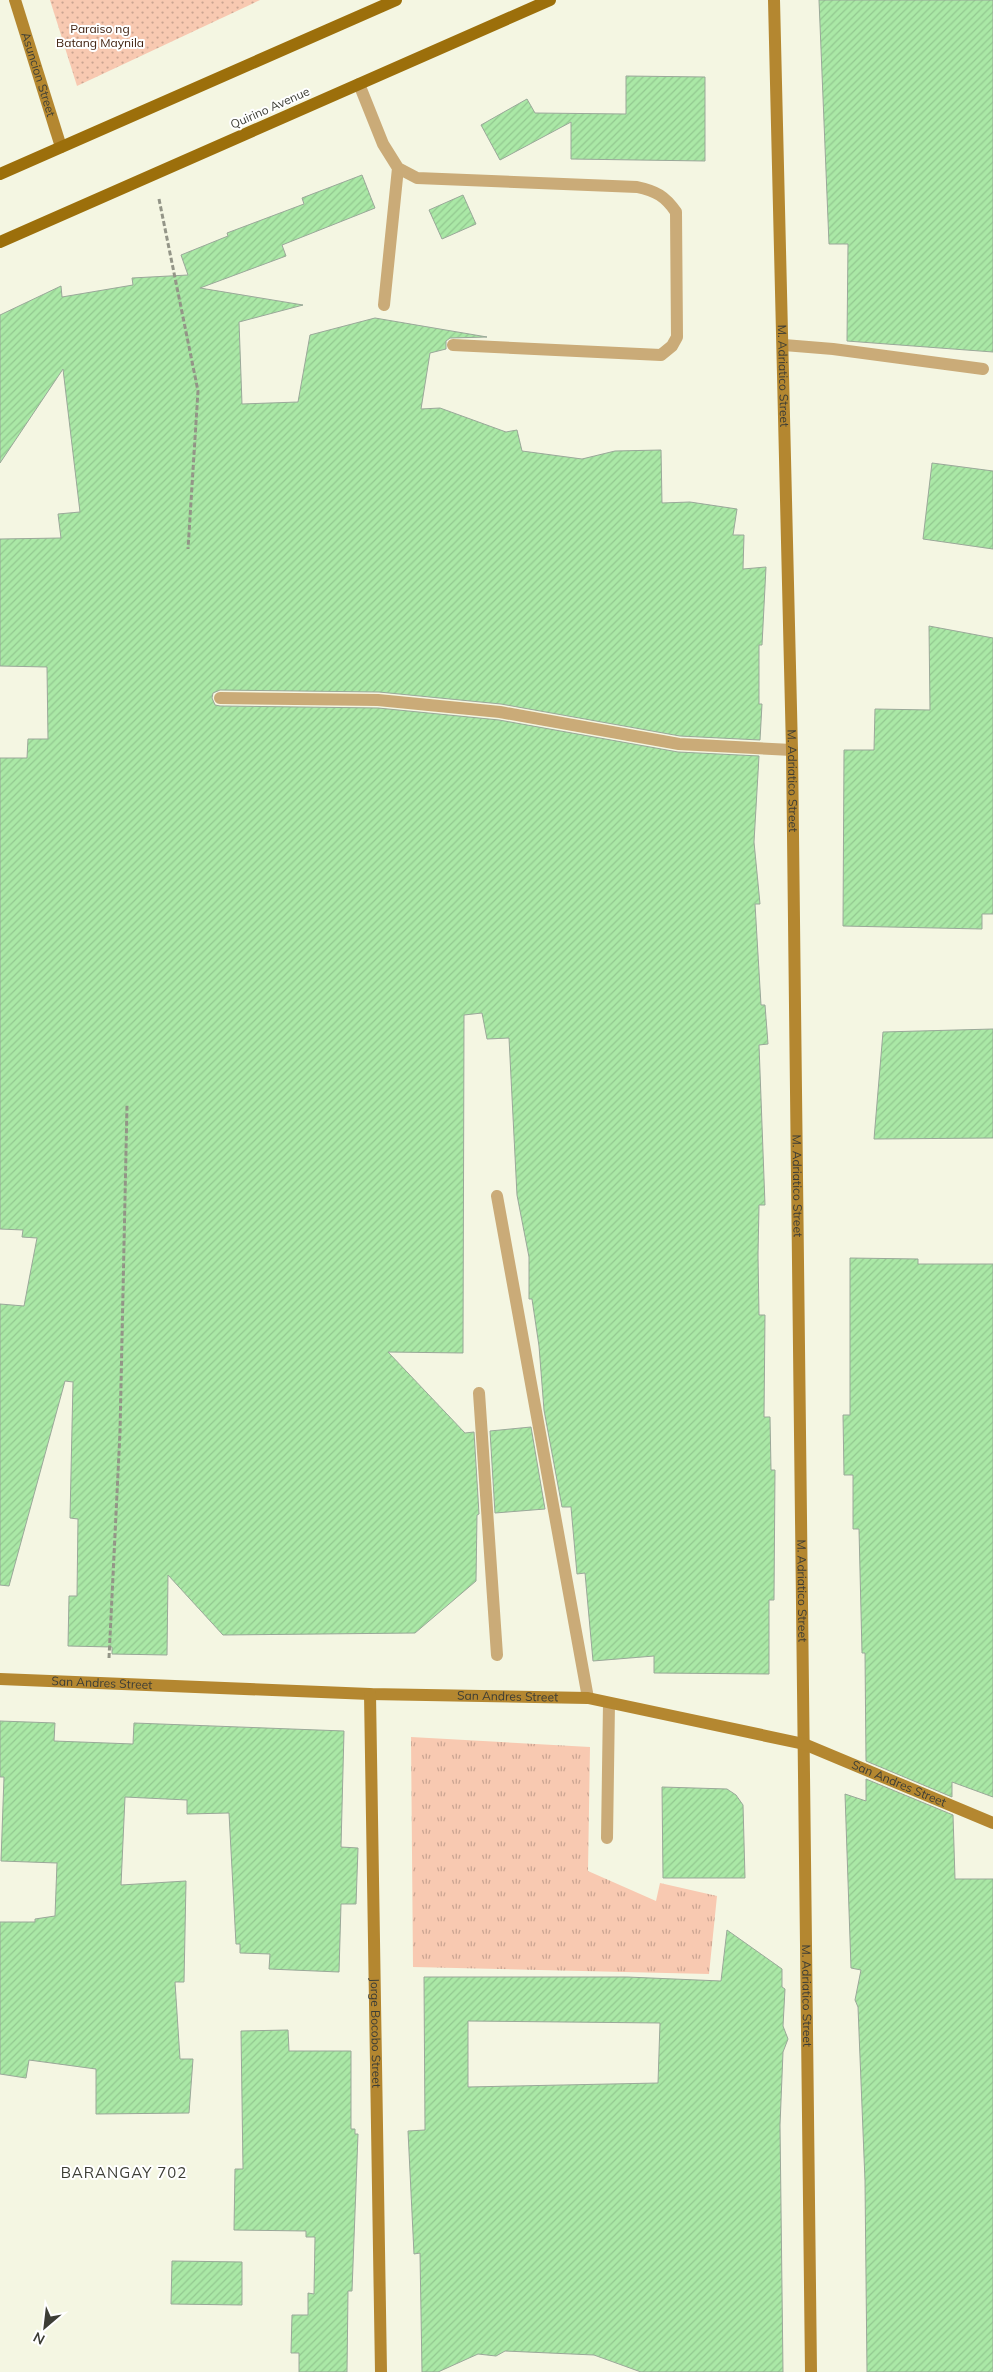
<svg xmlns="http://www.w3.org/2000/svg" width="993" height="2372" font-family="Mulish,sans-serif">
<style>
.grass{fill:url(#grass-tufts)}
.park{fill:url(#park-dots)}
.building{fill:url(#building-hatch);stroke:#9aa899;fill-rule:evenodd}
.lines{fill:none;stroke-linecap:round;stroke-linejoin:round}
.path{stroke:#939587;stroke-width:3;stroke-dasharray:5 2.5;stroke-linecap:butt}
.lane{stroke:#caab78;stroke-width:12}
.street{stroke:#caab78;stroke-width:12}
.secondary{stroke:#b48730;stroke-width:12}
.primary{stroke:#9c6f0b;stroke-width:12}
.labels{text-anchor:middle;stroke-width:4;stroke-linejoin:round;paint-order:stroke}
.park-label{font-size:12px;fill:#3f200e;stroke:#fff}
.street-label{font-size:12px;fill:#3c3d35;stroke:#fff}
.quarter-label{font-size:15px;letter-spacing:1px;fill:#3c3d35;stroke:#fff}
</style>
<defs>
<pattern id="grass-tufts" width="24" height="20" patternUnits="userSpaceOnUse" patternTransform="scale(1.25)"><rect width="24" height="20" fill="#f8c9b1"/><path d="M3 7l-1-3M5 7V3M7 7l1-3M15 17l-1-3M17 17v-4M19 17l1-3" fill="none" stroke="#caa491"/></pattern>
<pattern id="park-dots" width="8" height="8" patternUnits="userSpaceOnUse" patternTransform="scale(1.25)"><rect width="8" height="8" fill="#f8c9b1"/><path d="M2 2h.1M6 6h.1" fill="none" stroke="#caa491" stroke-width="1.8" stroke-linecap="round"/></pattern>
<pattern id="building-hatch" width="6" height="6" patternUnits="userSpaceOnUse" patternTransform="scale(1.25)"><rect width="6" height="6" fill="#aae8a6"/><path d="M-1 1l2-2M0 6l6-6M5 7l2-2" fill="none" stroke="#93c890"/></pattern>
</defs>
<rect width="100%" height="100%" fill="#f4f6e2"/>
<path class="grass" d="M411,1737L590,1747L588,1871L656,1901L660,1883L717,1896L709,1974L413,1967Z"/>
<path class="park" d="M50,0H260L77,86Z"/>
<path class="building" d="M819,0H993V352L847,341L848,244H829Z
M626,76L705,77V161L571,159V122L500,160L481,125L527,99L535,113L626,114Z
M362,175L375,208L282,245L286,256L200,288L303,305L239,322L242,404L298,402L310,335L375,318L487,337L450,338L446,341V349L430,353L421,409L440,408L506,432L517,430L522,451L582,459L615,451L661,450L662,503L690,502L737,509L733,535H744L743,569L766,567L762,645H759V704H762L760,740L680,736L501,704L379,692L220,690L213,693L212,698L215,705L220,706L378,708L499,720L678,752L759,756L754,842L760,904H755L761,1005H765L768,1044L759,1045L765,1205H759L758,1255L759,1315H765L764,1417H770L771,1470H775L774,1600H769V1674L654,1673V1656L593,1661L585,1573L577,1574L571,1507H562L544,1410L539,1346L532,1299H529V1257L517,1195L509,1038L487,1039L482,1013L464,1015L463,1353L388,1352L465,1433L474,1432L479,1514L477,1515L476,1581L415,1633L223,1635L168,1575L167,1655L112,1654V1647L68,1646L69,1596H77L78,1519L70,1518L73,1382L65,1381L9,1586L0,1585V1304L24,1306L37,1238L22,1237L23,1230L0,1229V758H27L28,739H48L47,667L0,666V539L61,538L58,514L80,512L63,369L0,463V315L61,286L62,297L133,285L132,278L188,275L181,255L228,236L227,233L304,204L302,198Z
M463,195L476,224L442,239L429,210Z
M932,463L993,471V549L923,539Z
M929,626L993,638V914H982V929L843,926L844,750H874L875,709L930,710Z
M993,1029V1138L874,1139L883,1032Z
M850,1258L918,1259V1264H993V1797L952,1782V1797L866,1761L865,1653H862L859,1529H853V1475H844L843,1415H850Z
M531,1427L545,1509L495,1513L490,1431Z
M0,1721L55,1723L54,1741L133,1744L134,1723L344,1731L341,1847L358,1848L356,1904H341L339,1972L269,1969L270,1954L240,1953V1944H236L229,1813L187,1814V1800L125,1797L121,1885L186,1881L184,1982H175L180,2059H193L189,2113L96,2114V2069L29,2060L26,2078L0,2074V1922H35V1919L55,1916L57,1863L1,1861L4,1777H0Z
M866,1779L953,1815L955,1879H993V2372H867L865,2181L858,2007L855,2000L861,1970L851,1968L845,1794L866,1801Z
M662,1787L727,1789L736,1795L743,1805L745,1878H663Z
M727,1930L782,1969V1987L785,1989L783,2026L788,2039L783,2052L780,2125L783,2372H641L594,2355L505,2351L496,2356L478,2354L438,2372H422L420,2253L414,2254L408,2131L425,2130L424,1977H627L721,1981ZM468,2021L660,2023L658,2083L468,2087Z
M288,2030L289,2051H351V2129H355V2134H358L352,2291H348L347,2372H299V2353H291L292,2315H308V2293L314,2294L315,2237H306V2231L234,2230L235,2169H243L241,2031Z
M172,2261L242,2262V2305L171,2304Z"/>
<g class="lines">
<path class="path" d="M159,199L198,391L188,549
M109,1658L120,1432L127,1105"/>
<path class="lane" d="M359,84L383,144L398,168L417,178L637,187C656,191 665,196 676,212L677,337L672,346L661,355L453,345
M384,305L398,168
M784,345L833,349L983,369
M479,1393L497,1655
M607,1838L609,1703"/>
<path class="street" d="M220,698L378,700L500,712L679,744L792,750
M497,1196L588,1698"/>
<g class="secondary">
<path id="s1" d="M15,0L61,147"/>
<path id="s2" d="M774,0L792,750L811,2372"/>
<path id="s3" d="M0,1679L370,1694L588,1698L804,1744L993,1823"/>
<path id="s4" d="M370,1694L381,2372"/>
</g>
<path class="primary" d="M0,174L396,0
M0,242L550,0"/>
</g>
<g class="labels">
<g class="park-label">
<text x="100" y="33">Paraiso ng<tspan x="100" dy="14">Batang Maynila</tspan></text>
</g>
<g class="street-label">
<text dy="4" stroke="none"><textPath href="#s1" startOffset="78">Asuncion Street</textPath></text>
<text transform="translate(270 108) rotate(-24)" y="4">Quirino Avenue</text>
<text dy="4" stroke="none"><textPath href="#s2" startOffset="376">M. Adriatico Street</textPath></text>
<text dy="4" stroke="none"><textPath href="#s2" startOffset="781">M. Adriatico Street</textPath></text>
<text dy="4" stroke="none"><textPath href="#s2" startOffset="1186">M. Adriatico Street</textPath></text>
<text dy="4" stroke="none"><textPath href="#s2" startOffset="1591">M. Adriatico Street</textPath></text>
<text dy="4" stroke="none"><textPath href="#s3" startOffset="102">San Andres Street</textPath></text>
<text dy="4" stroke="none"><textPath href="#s3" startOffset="508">San Andres Street</textPath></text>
<text dy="4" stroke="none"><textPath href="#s3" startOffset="912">San Andres Street</textPath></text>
<text dy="4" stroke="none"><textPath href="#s2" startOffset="1996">M. Adriatico Street</textPath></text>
<text dy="4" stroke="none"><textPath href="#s4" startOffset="339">Jorge Bocobo Street</textPath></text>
</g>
<g class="quarter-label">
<text x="124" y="2178">BARANGAY 702</text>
</g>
</g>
<g transform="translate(45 2327) rotate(208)" stroke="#ffffff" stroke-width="4" paint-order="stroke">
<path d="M0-4L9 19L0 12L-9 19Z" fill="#3c3d35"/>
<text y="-8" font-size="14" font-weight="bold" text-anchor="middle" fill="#3c3d35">N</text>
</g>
</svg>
